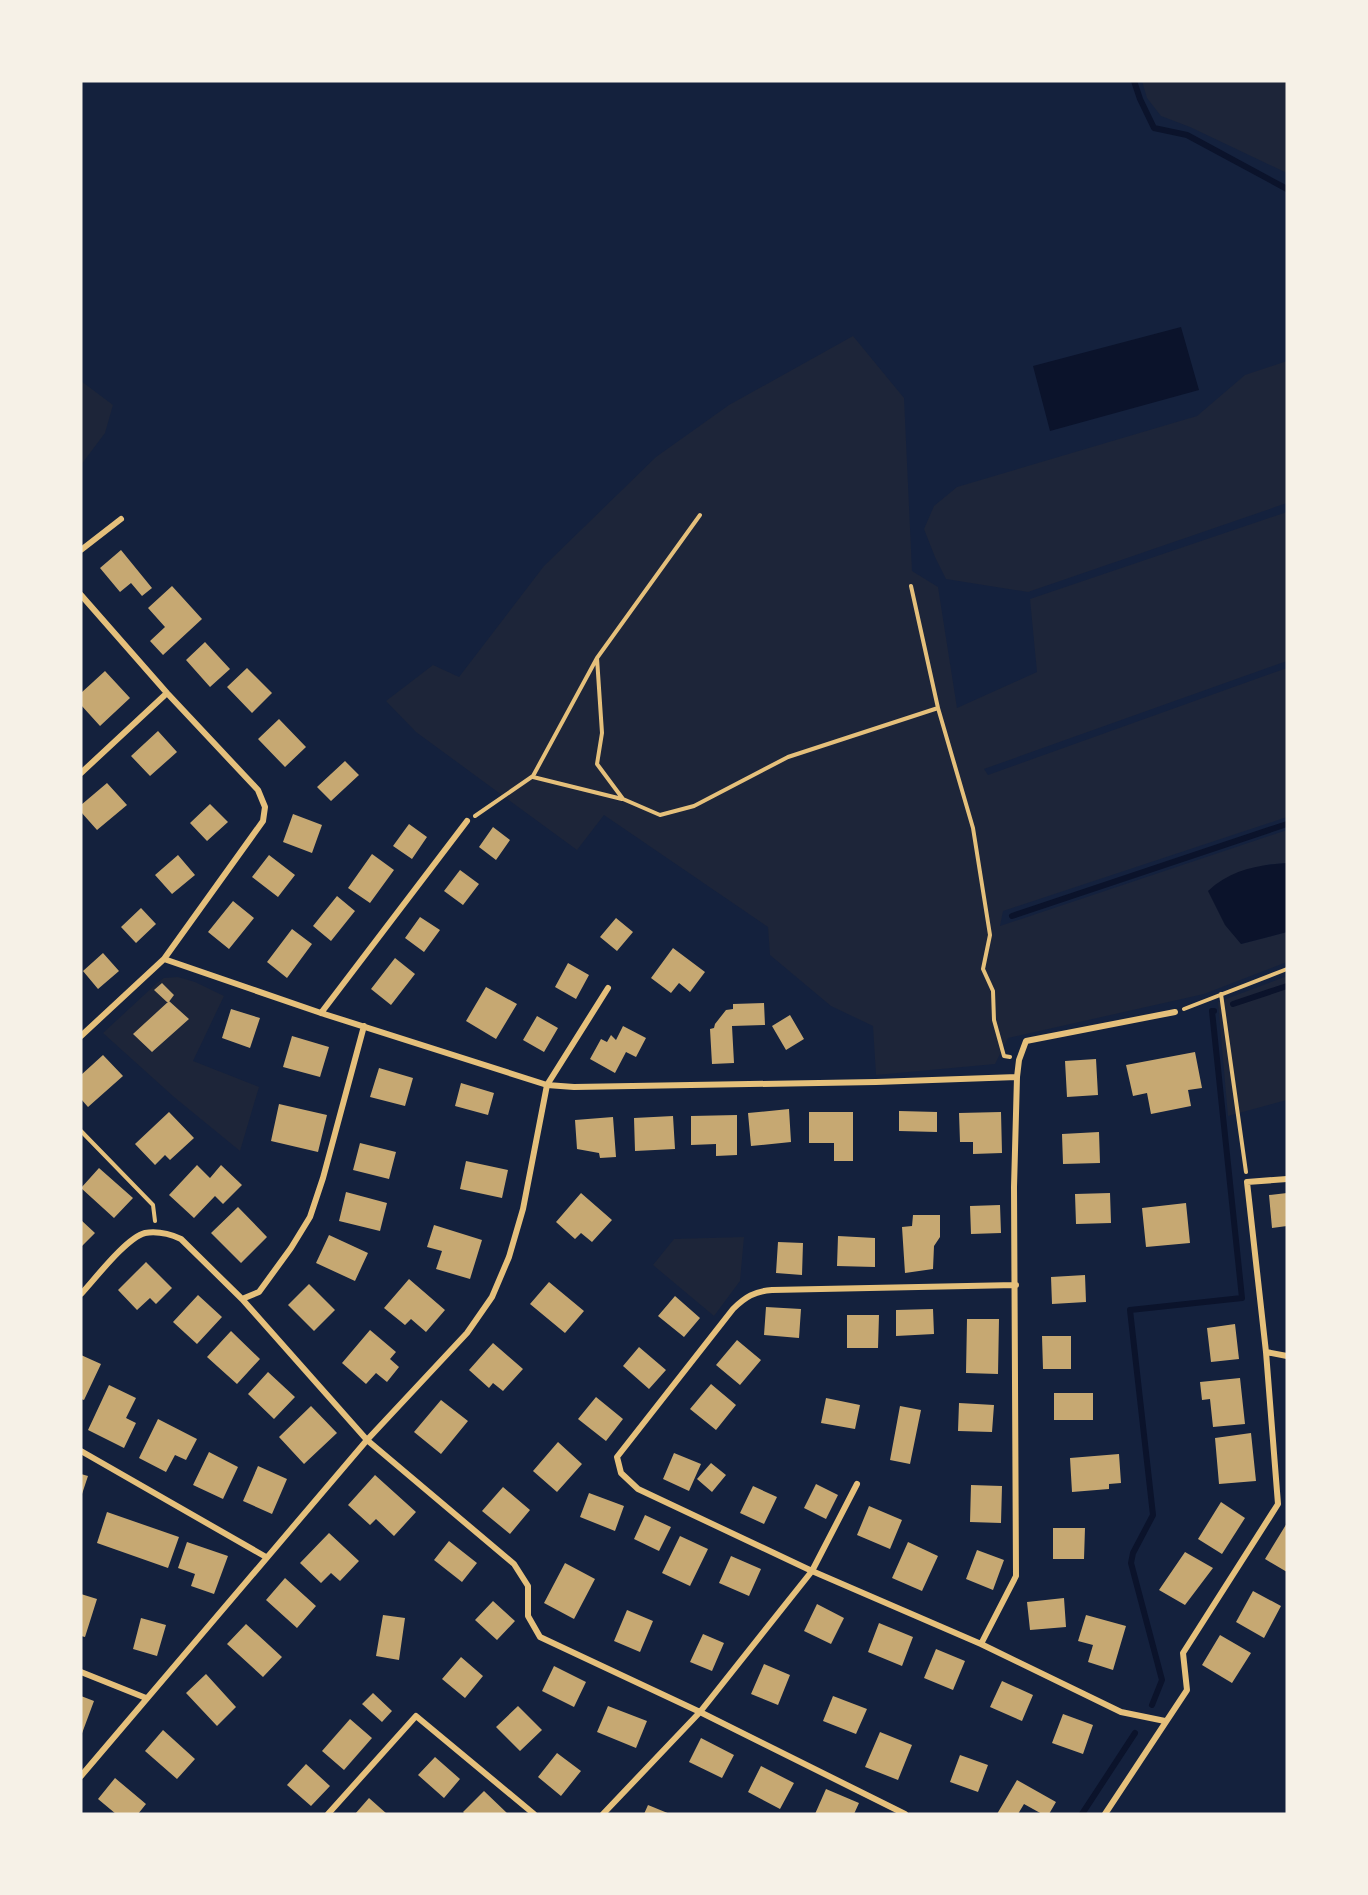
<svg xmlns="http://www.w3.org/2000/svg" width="1368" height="1895" font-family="'PT Sans',sans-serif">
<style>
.green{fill:#1d2539;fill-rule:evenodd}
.water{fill:#0b132b}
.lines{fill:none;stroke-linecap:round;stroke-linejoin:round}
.stream{stroke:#0b132b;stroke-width:6}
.building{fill:#c6a872}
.path{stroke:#e5c07b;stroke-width:4}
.minor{stroke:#e5c07b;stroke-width:6}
</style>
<rect width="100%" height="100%" fill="#14213d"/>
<path class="green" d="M1142,81H1287V173L1190,127L1161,116L1147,98Z
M853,336L904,398L912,571L938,587L957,708L1037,672L1030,599L1287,512V661L984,769L988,775L1287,668V817L1003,911L1000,926L1287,830V863L1265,865L1241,944L1287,932V962L1204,994L1008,1038L995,1064L876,1075L873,1026L831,1006L770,955L768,927L604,815L577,850L416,732L386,701L433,665L459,677L544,566L656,457L729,405Z
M1287,361V503L1028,592L946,579L935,557L924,529L934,506L957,487L1197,416L1245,375Z
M81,381L113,405L105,433L81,465Z
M1287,976V1100L1228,1116L1218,1002Z
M178,977L195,982L224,996L193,1061L259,1087L240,1151L174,1097L103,1033L157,983L164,978ZM162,983L174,995L167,1002L155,990ZM169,1002L189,1019L152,1052L133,1034Z
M744,1237L740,1281L714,1316L653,1265L674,1239Z"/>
<path class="water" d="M1181,327L1199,390L1050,431L1033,366Z
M1287,863V932L1241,944L1225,925L1208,891C1231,870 1257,865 1287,863Z"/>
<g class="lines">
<path class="stream" d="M1134,81L1140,99L1154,128L1187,135L1287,189
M1012,916L1287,824
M1233,1004L1287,986
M1152,1705L1162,1680L1131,1563L1133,1553L1153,1515L1130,1310L1242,1298L1212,1011H1214
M1082,1814L1135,1733"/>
</g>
<path class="building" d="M121,550L152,588L142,596L131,583L120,592L100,568Z
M172,586L202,619L163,655L150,641L165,627L148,608Z
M205,642L230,669L210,687L186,660Z
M247,668L272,693L252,713L227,687Z
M105,671L130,698L100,726L81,705V693Z
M279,719L306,747L285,767L258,739Z
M158,731L177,752L150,776L131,756Z
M345,761L359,775L331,801L317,787Z
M107,783L127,805L97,830L81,812V805Z
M210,804L228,822L207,841L190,823Z
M293,814L322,825L312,853L283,842Z
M409,824L427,837L412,859L393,846Z
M493,827L510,840L496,860L479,847Z
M372,854L394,870L370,903L348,888Z
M178,855L195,875L172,894L155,875Z
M269,855L295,875L278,897L252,877Z
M460,870L479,884L463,905L444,891Z
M337,896L355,911L331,941L313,926Z
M233,901L254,918L229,949L208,932Z
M141,908L156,924L136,943L121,927Z
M420,917L440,930L424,952L405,938Z
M616,918L633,932L617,951L600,937Z
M292,929L312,944L287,978L267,962Z
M673,948L705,972L690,992L679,983L671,993L651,978Z
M103,953L119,971L98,989L83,971Z
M395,958L415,974L391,1005L371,989Z
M568,963L589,975L576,999L555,987Z
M162,983L174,995L168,1003L154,990Z
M486,987L517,1004L496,1039L466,1021Z
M169,1001L189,1019L152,1052L133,1034Z
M764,1003L765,1025L732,1026L734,1063L712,1064L710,1029L714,1028L715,1024L726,1010L733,1009V1004Z
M231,1009L260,1018L250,1048L222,1038Z
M790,1015L804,1039L786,1050L772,1026Z
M537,1016L558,1028L544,1052L523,1040Z
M623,1026L646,1038L636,1057L626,1052L615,1073L590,1059L601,1039L607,1042L611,1035L616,1040Z
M292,1036L329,1047L320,1077L283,1067Z
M1195,1052L1202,1088L1188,1090L1191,1106L1151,1114L1147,1093L1133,1096L1126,1065Z
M103,1055L123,1076L88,1107L81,1099V1075Z
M1096,1059L1098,1095L1067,1097L1065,1061Z
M379,1068L413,1078L405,1106L370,1097Z
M461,1083L494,1093L488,1115L455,1106Z
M279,1104L327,1115L318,1152L271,1141Z
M789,1109L791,1142L751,1146L748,1113Z
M899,1111L937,1112V1132L899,1131Z
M169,1112L194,1138L170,1160L165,1155L155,1165L135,1144Z
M809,1112H853V1161H834V1143H809Z
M1001,1112L1002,1153L973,1154V1142H960L959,1113Z
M737,1115V1155L716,1156V1144L691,1145V1116Z
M673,1116L675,1149L635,1151L634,1118Z
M613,1117L616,1157L600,1158L599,1153L577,1149L575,1120Z
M1099,1132L1100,1163L1063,1164L1062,1134Z
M360,1143L396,1152L389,1179L353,1170Z
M466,1161L508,1170L502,1198L460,1189Z
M197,1165L210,1178L221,1165L242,1185L223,1204L215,1196L194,1218L169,1195Z
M99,1168L133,1198L114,1218L81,1188Z
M346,1192L387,1203L380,1231L339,1221Z
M581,1193L612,1220L592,1242L581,1233L575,1239L556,1222Z
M1110,1193L1111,1223L1076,1224L1075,1194Z
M1287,1193V1226L1272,1228L1269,1195Z
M1186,1203L1190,1243L1146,1247L1142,1208Z
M1000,1205L1001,1233L971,1234L970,1206Z
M238,1207L267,1237L241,1263L211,1233Z
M913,1215H940V1237L934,1246L933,1269L905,1273L902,1227L912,1226Z
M81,1220L95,1233L81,1247Z
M434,1225L482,1240L470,1279L436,1269L442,1251L427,1247Z
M329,1235L368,1253L355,1281L316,1263Z
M838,1236L875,1238V1267L837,1266Z
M778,1242L803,1243L802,1275L776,1273Z
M146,1262L172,1288L156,1304L150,1298L137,1310L118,1290Z
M1085,1275L1086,1302L1052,1304L1051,1277Z
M409,1279L445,1310L426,1332L411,1319L405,1325L384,1308Z
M549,1282L584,1311L565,1333L530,1304Z
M309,1284L335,1310L314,1331L288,1305Z
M198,1295L222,1317L197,1344L173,1322Z
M675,1296L700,1318L684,1337L658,1316Z
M766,1307L801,1309L799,1338L764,1335Z
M933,1309L934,1334L896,1336V1310Z
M847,1315H879L878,1348H847Z
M967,1319H999L998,1374L966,1373Z
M1235,1324L1239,1359L1211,1362L1207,1328Z
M370,1330L396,1352L390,1359L399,1367L387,1382L376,1373L366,1384L342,1363Z
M231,1331L260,1359L237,1384L207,1357Z
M1042,1336H1071V1369H1043Z
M737,1340L761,1360L740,1385L716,1365Z
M493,1343L523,1369L503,1391L493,1383L489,1388L469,1370Z
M639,1347L666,1370L649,1389L623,1366Z
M81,1355L101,1364L84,1400L81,1399Z
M268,1372L295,1397L274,1419L248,1394Z
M1240,1378L1245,1424L1213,1427L1210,1399L1202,1400L1200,1382Z
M711,1384L736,1405L716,1430L690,1409Z
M109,1385L136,1398L126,1418L136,1423L124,1448L88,1430Z
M1054,1393H1093V1420H1054Z
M596,1397L623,1419L606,1441L578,1419Z
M826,1398L860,1405L855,1429L821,1423Z
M441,1400L468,1421L441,1454L414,1432Z
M959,1403L994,1405L992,1432L958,1431Z
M311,1406L337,1433L304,1464L279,1437Z
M900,1406L921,1410L910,1464L890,1460Z
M158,1419L197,1439L186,1460L175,1455L166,1472L139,1458Z
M1251,1433L1256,1481L1219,1484L1215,1438Z
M558,1442L582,1464L557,1492L533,1471Z
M209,1452L238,1467L223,1499L193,1485Z
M674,1453L701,1464L689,1491L663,1479Z
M1119,1454L1121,1483L1109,1484V1489L1072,1492L1070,1458Z
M711,1463L726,1475L712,1492L697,1479Z
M258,1466L287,1479L272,1514L243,1501Z
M81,1474L88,1476L81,1497Z
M375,1475L416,1512L394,1536L376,1519L370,1525L348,1505Z
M816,1484L838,1495L826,1519L804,1508Z
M971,1485L1002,1486L1001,1523L970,1522Z
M753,1486L777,1497L764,1524L740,1513Z
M503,1487L530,1510L510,1534L482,1511Z
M589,1493L624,1506L615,1531L580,1517Z
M1221,1502L1245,1518L1222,1554L1198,1539Z
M869,1506L902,1520L890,1549L857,1535Z
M107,1512L179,1537L168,1568L97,1543Z
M645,1515L671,1527L659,1551L634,1539Z
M1287,1523V1572L1265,1559Z
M1053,1528H1085L1084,1559H1053Z
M329,1533L359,1561L340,1581L331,1573L321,1583L300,1563Z
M680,1536L708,1549L690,1586L662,1573Z
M449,1541L477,1563L462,1582L434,1560Z
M187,1542L228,1556L214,1594L191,1586L195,1574L178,1568Z
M908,1542L938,1556L922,1591L892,1578Z
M977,1550L1004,1560L993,1590L966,1579Z
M1185,1552L1213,1568L1185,1605L1159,1590Z
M731,1556L761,1569L749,1596L719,1583Z
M565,1563L595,1579L574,1619L544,1603Z
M285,1578L316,1606L297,1628L266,1600Z
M1253,1591L1281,1606L1264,1638L1236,1622Z
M81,1594L97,1599L85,1637L81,1636Z
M1064,1598L1066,1627L1030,1630L1027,1602Z
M493,1601L515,1621L497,1640L475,1620Z
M817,1604L844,1618L831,1644L804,1631Z
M627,1610L653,1621L640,1652L614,1641Z
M383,1615L405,1618L399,1660L376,1656Z
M1086,1615L1126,1626L1113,1670L1088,1662L1093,1645L1078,1641Z
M141,1618L166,1625L157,1656L133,1649Z
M879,1623L913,1637L902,1666L868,1652Z
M246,1624L282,1657L263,1677L227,1644Z
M703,1634L724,1643L712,1671L690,1662Z
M1220,1635L1251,1653L1232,1683L1202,1665Z
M936,1649L965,1661L953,1690L924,1678Z
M461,1657L483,1676L465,1698L442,1679Z
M764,1664L790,1675L778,1705L751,1694Z
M554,1666L586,1682L574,1707L542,1691Z
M206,1674L236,1707L217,1726L186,1693Z
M1002,1681L1033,1695L1022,1721L990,1707Z
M373,1693L392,1711L382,1722L362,1704Z
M81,1696L94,1701L81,1736Z
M833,1696L867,1709L856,1734L823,1721Z
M518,1706L542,1730L520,1751L496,1727Z
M608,1706L647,1721L636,1748L597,1732Z
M1063,1714L1093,1725L1083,1754L1052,1743Z
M350,1719L372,1738L344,1770L322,1751Z
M163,1730L195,1759L177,1779L145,1751Z
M880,1732L912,1745L898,1780L865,1767Z
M701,1738L734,1755L722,1778L689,1762Z
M557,1753L581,1771L561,1796L538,1777Z
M960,1755L988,1765L978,1792L950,1782Z
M435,1757L460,1779L444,1798L418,1775Z
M306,1764L330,1786L311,1806L287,1785Z
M761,1766L794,1783L780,1809L748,1792Z
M115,1778L146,1804L138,1814H116L98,1799Z
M1017,1780L1056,1802L1049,1814H1042L1024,1804L1018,1814H997Z
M826,1789L859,1803L854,1814H815Z
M484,1791L508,1814H465L463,1812Z
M369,1798L387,1814H355Z
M648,1805L670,1814H644Z"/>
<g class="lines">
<path class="path" d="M911,586L938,708
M597,658L602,733L597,764L623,799L660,815L694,806L788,757L938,708L973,828L990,935L983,969L993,991L994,1020L1004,1056L1010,1057
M533,777L622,799
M475,816L533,776L597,658L700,515
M1221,994L1246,1172
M1184,1009L1287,969
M81,1131L153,1205L155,1221"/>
<path class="minor" d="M81,550L121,519
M81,595L167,693L258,790L265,807L263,821L164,959L81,1036
M81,773L167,693
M608,988L547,1085L574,1087L876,1082L1017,1077L1014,1187L1016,1576L981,1644L812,1571L638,1489L621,1473L617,1457L733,1309C745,1297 755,1291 772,1290L1016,1285
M321,1013L467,821
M1017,1077L1019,1060L1026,1041L1175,1012
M81,1294C95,1279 126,1238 145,1233C157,1231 170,1234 181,1239L242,1299L367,1440L514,1564L528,1586V1616L540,1637L700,1712L905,1814
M242,1299L259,1292L291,1248L310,1217L323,1178L364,1026
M1266,1352L1287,1356
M81,1451L266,1557
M981,1644L1121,1712L1165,1721
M81,1672L146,1698
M81,1776L367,1440L467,1333L492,1297L509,1257L523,1209L547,1085L321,1013L164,959
M328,1814L416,1716L534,1814
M603,1814L700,1712L812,1571L857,1484
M1105,1814L1187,1690L1183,1653L1278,1504L1266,1352L1247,1182L1287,1179"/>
</g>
<rect width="1368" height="1895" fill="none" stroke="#f6f1e7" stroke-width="165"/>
</svg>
